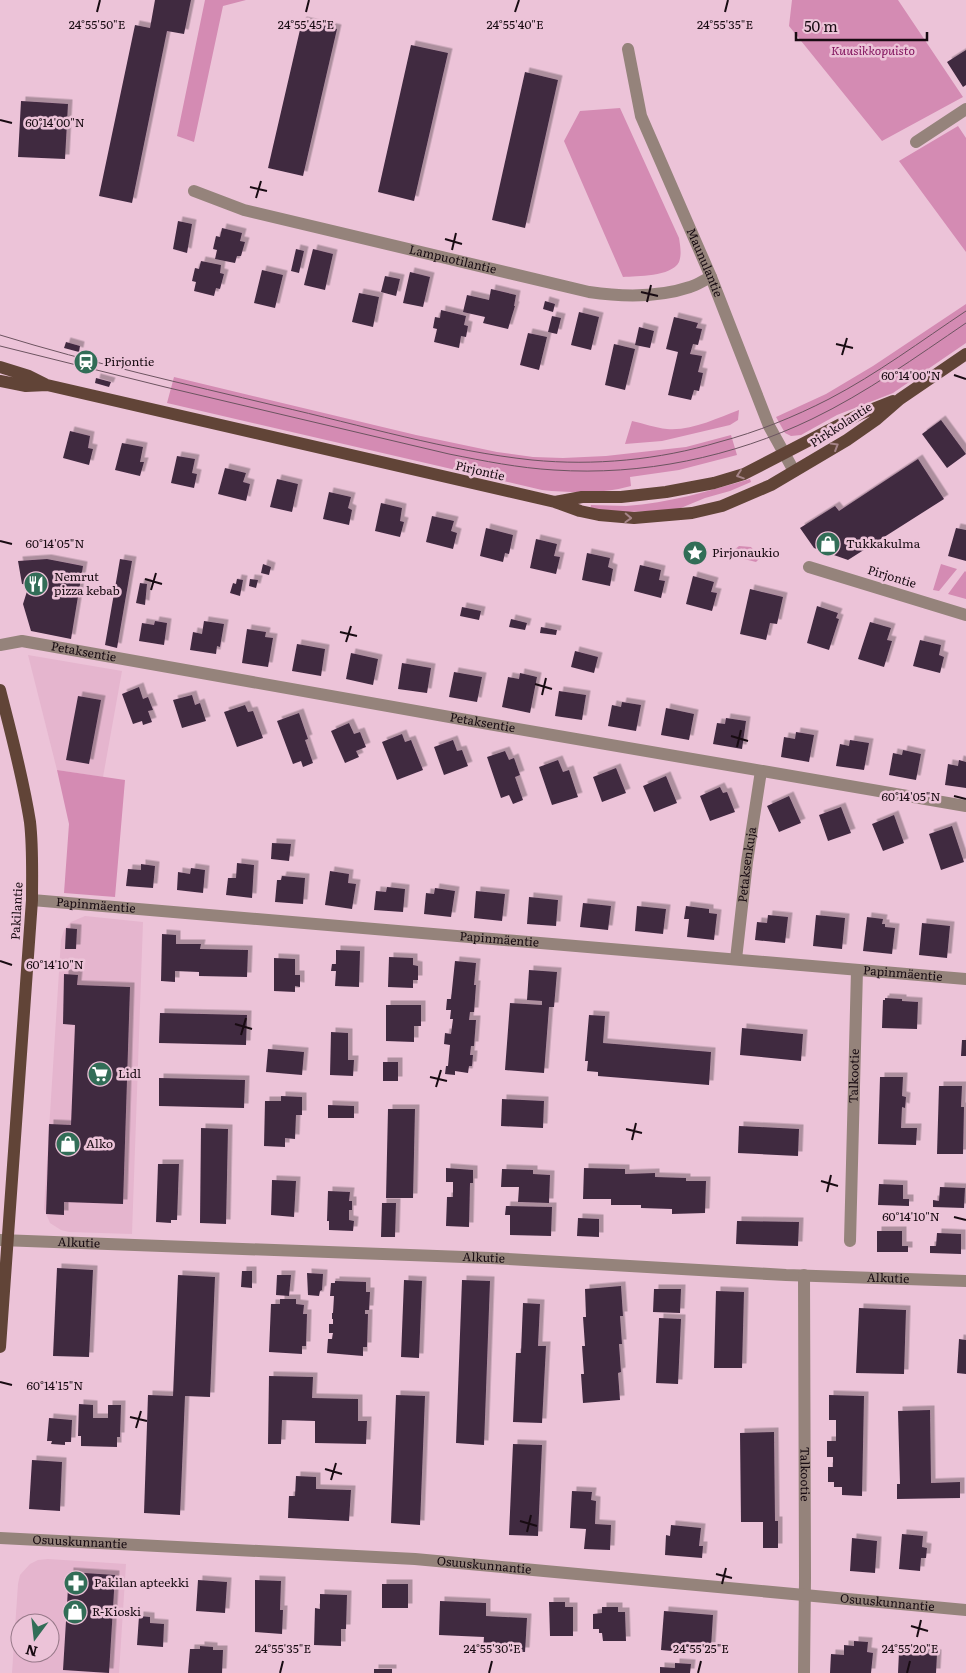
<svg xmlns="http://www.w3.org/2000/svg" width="966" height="1673" font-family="Literata,serif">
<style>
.built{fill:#e5b5ce;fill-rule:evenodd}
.green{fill:#d48bb3}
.building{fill:#412941;filter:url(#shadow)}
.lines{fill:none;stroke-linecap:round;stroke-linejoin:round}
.minor{stroke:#95837b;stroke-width:12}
.major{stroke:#614437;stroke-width:12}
.tram{stroke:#6c5460;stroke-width:1}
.oneway{stroke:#a68488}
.ticks{fill:none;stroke:#180b12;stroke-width:2}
.labels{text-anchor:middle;stroke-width:5;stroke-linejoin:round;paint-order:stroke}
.park-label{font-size:12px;font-style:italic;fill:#83145e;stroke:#ecc3d8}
.street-label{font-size:12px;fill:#180b12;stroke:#ecc3d8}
.poi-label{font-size:12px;fill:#180b12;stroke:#ecc3d8;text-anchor:start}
.ticks-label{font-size:12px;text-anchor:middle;fill:#180b12;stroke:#ecc3d8;stroke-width:5;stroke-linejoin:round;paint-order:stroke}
</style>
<defs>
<filter id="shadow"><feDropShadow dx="4.5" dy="-4.5" stdDeviation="0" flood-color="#0004"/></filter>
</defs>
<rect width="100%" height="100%" fill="#ecc3d8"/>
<path class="built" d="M28,655L122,671L103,777L57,770Z
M85,916L143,922L132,1234L69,1232L61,1230L50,1223L44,1209L61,940L64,930L71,922Z
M48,1559L126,1564L119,1673H12L18,1584L20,1575L30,1564L38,1560ZM20,1623H50V1653H20Z"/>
<path class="green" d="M205,0H246L223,6L194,142L177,136Z
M792,0H898L963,97L882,141L789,26Z
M620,108L679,238C680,245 682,254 679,262C671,277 637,276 623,277L564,141L580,111Z
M958,126L966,138V252L899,161Z
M966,304V343L893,393L837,415L801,435L791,436L785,433L776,417L826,394L873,366Z
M174,377L416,435L497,452L533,457L563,458L606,456L686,447L731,435L737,455L679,470L630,477L631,486C602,494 572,493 542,490L167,403Z
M739,410L738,420L730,425L662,441L625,444L632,421C643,423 655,428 667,429C692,431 717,418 739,410Z
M750,479L751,482L730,491L705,498L676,510L626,512L590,510L591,505C602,505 614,506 626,506C669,503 709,491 750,479Z
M739,546L751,547L760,558L756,562L728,555Z
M941,564L957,569L939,591L933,590Z
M965,571L966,572V599L948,594Z
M57,770L125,780L115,897L64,893L69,824Z"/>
<path class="building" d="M155,0H191L184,34L167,31L132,203L99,196L135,25L150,28Z
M302,21L337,29L303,176L268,168Z
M411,45L448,53L414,201L378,192Z
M966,50V85L963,87L947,62Z
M525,72L558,80L525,228L492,220Z
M21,101L68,104L65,159L18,157Z
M178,221L192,224L187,253L173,249Z
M222,228L242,233L240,241L245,242L241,256H237L235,263L215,259L217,250L213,249L216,236L220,237Z
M296,249L304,251L299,273L291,271Z
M313,249L333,254L325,290L304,285Z
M201,261L221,265L220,273L224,274L220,289L216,288L214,296L194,291L196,282L192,281L195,268L199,269Z
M262,270L283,275L275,308L254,303Z
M410,272L430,277L423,307L403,303Z
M385,276L400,279L396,296L381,292Z
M491,289L516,295L514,306H515L508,329L483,323L485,317L463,312L467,295L489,300Z
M359,293L379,297L373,327L352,322Z
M545,301L555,304L553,312L543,309Z
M441,310L466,316L464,325L468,326L466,337L461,336L459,348L434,342L437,329L433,328L435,317L440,318Z
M579,312L599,317L591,350L571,345Z
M552,316L561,318L557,334L548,332Z
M674,317L698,323L696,328L702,329L698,345L693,344L690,354L702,356L698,372L703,373L699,391L694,390L691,400L668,395L678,352L666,349Z
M639,327L654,331L650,348L635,345Z
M528,333L547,337L539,370L520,365Z
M66,342L80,346L79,352L64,348Z
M614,344L635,349L625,390L605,385Z
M96,378L111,382L109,387L95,383Z
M941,420L966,454L947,468L922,434Z
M70,431L90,436L88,448L93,449L89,465L63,458Z
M122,443L143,447L140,462H144L140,476L115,470Z
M177,456L195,459L192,473L197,474L194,488L171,483Z
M918,459L944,499L848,560L814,548L800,528L835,506L839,511Z
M225,468L246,473L243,482L250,484L246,501L218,494Z
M277,479L298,484L292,512L270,507Z
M329,492L351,497L348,508L352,510L349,525L323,519Z
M381,503L402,508L400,521L404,522L400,537L375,531Z
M432,516L454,521L451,531L457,533L453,549L426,542Z
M486,528L513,535L509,554L505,553L503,562L480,556Z
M956,528L966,530V561L948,556Z
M536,539L557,544L554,556L560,557L556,574L530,568Z
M587,553L610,558L608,567L613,569L610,586L582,580Z
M47,559L83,566L71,639L31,631L23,604L29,585L22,584L18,561Z
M120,559L132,561L117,648L105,645Z
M263,564L271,567L269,575L261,573Z
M640,565L661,570L659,580L665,581L661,598L634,591Z
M693,576L714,582L711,592L717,593L712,611L686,604Z
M237,579L243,580L240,596L230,593L233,583L236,584Z
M250,579L258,580L256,588L249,586Z
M140,583L147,584L145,605L136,603Z
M750,589L783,597L777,624L770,623L766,640L740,634Z
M817,606L838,613L836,618L839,619L829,650L807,643Z
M462,607L481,611L479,620L460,616Z
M511,619L527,623L525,630L509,627Z
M155,621L167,623L164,645L139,641L142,623L154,625Z
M204,621L224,624L220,647L217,646L216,654L190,650L193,632L202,634Z
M870,622L891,628L887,640L892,641L884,667L858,659Z
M541,627L557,630L556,635L540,633Z
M247,629L266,632L265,637L273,638L268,667L242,663Z
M920,640L941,645L939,655L944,657L940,673L913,666Z
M297,644L325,649L321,676L292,671Z
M575,651L598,657L594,673L571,667Z
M351,653L378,659L373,685L346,679Z
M402,663L431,668L427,693L398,689Z
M454,672L482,677L477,702L449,697Z
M520,673L537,677L530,713L502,707L508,677L519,679Z
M139,687L143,699L148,697L153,710L148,711L152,722L143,725L142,721L133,724L122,694Z
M559,691L586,695L582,720L555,716Z
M192,695L195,705L200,703L206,721L182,728L173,700Z
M78,696L101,700L89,764L66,760Z
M622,702L641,705L636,731L608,726L612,705L621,707Z
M245,705L248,712L253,711L263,738L237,747L224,712Z
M666,708L694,714L689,740L661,735Z
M299,713L308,739L305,740L313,763L303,767L301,761L293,764L277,721Z
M726,718L746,721L742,749L713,744L717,723L725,724Z
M349,723L354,734L360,732L366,747L356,751L359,757L345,763L331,731Z
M796,732L814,735L809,762L781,757L784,737L795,739Z
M402,734L405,742L411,740L423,770L397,780L382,742Z
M453,740L457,751L462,750L468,766L444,775L434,747Z
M850,740L869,743L864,770L836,766L840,744L849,746Z
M903,750L921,754L916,780L889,775L893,753L902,755Z
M505,751L509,760L514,758L520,775L515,777L523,800L513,804L509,795L501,798L487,757Z
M558,760L563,772L569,770L578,797L552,805L539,767Z
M959,760L966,762V788L945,785L948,764L958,766Z
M616,768L626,793L602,802L593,777Z
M666,776L677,803L654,812L643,786Z
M720,787L723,793L727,792L735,812L710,821L700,796Z
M789,796L801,823L779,832L767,806Z
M841,807L851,833L828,841L819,815Z
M894,815L904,843L883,851L872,824Z
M952,826L964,862L941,870L929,834Z
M272,843L291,844L289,861L271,859Z
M237,863L254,865L252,898L226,895L228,878H236Z
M141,864L155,866L153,888L126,886L128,869L141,870Z
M191,868L205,870L203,893L177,890L178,872L190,874Z
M330,871L349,874L348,883L356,884L352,909L325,905Z
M282,876L305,878L303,904L275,902L277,880H281Z
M387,887L405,889L403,912L374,910L376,891L386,892Z
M435,888L455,891L451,917L424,914L426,893L434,894Z
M476,891L505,894L502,921L474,918Z
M529,897L558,900L556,926L527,924Z
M583,903L611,906L608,930L580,927Z
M637,906L666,909L663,934L635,931Z
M686,906L709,909V913L717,914L714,940L687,937L689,919H684Z
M768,915L788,917L785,943L755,940L757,922L767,923Z
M816,915L845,918L842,949L813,946Z
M867,917L883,919L882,924H885V927L895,928L892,954L863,951Z
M922,923L950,926L947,958L919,955Z
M66,928L77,929L76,949H65Z
M162,934L176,935V944H201L200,949L248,950L247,977L199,976V972L175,971V982L161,981Z
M336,950L360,951L359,987L335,986L336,971H331L332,964H336Z
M389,957L413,958V965L418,966V980H413V988L388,987Z
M274,958L295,959V975H300V987L295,986V992L274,991Z
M455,961L476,963L474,985H476L474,1012H470L469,1020H476L474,1046H471L470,1055H473L472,1066H469L468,1073L455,1071V1075L445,1074L446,1066H448L450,1045L444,1044L445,1033L451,1034L453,1019H450L451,1010H446L447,999H451Z
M529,970L557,972L554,1007H549L544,1073L505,1070L510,1003L542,1005V1001L527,1000Z
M64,974L78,975L77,985L130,987L123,1204L64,1202V1215L46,1214L49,1124L71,1125L75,1025L63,1024Z
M885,998L902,999V1001L918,1002L917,1029L882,1028L883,1000H885Z
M386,1005H421V1026H414V1042L386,1041Z
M160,1013L247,1015L246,1045L159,1043Z
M589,1015L605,1016L603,1043L711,1052L709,1085L598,1076V1072L587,1071L588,1061H585Z
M742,1028L803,1034L801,1061L740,1055Z
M331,1032L348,1033V1060H354L353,1076L330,1075Z
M962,1040H966V1056H961Z
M268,1049L304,1052L302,1075L266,1072Z
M383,1062H398V1081H383Z
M880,1077H903L902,1096L906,1097L905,1108L902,1107L901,1128H917L916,1145L878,1144Z
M159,1078L245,1080L244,1108L159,1106Z
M939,1086H962L961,1107H964L963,1154H937Z
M281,1096L302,1097V1115H296L295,1139L285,1138V1147L264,1146L265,1101H281Z
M502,1099L544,1101L543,1128L501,1126Z
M328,1105L354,1106V1118H328Z
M388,1109H415L413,1198H386Z
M739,1126L799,1129L798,1156L738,1153Z
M201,1128L228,1129L226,1224L200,1223Z
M158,1164H179L177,1220H171V1223L156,1222Z
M446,1168L473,1170V1183H470L469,1227L446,1226L447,1197H453V1182H446Z
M584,1168L625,1169V1174L655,1173V1177L686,1178V1181H706L705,1213L672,1214V1209L641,1208V1205H611V1199H583Z
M502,1169L533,1170V1174L550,1175L549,1203L518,1202L519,1187H501Z
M272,1180L296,1181L294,1217L271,1215Z
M879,1184L903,1185V1199H909V1206L878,1205Z
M940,1187L965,1188L964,1208L933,1207V1200L939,1201Z
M328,1191L350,1192L349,1201H352V1210H349V1220L354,1221L353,1231L329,1230V1221H327Z
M382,1203H396L395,1237H381Z
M506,1206L552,1207L551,1236L510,1235V1215H505Z
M578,1218L599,1219V1237L577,1236Z
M737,1221L799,1222L798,1246L736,1244Z
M877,1231H902V1246H908V1252H877Z
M937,1233L961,1234V1254L930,1253V1246H936Z
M57,1268L93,1270L89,1357L53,1356Z
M242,1271H252V1288L241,1287Z
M307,1273L323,1274L322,1290L320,1291L319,1296L308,1295Z
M178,1275L215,1277L210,1397L185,1396L180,1515L144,1513L148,1395L173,1396Z
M277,1275H291L289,1296L276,1295Z
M404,1280L422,1281L419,1358L401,1357Z
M462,1280L490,1281L484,1445L456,1443Z
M335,1281L366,1282V1292H370L369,1310H365V1314H368L367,1347H363V1356L327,1353L328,1339H332L333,1333H329V1324H333V1319H332V1313H333L334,1296H330L331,1283H335Z
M621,1286L623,1316H620L622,1344H619L621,1372L618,1373L620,1400L583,1403L581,1374H584L582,1346H585L583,1317H586L585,1289Z
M654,1289H681L680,1313L653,1312Z
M716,1291L744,1292L742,1368H714Z
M280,1299H296V1304L304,1305L303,1314H307L306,1346H302V1354L269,1352L271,1304H280Z
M523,1303L540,1304L538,1346H546L542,1423L513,1422L516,1353H521Z
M859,1308L906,1310L904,1374L856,1373Z
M659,1318L681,1319L678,1384L656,1383Z
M959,1339L966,1340V1374L957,1373Z
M269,1376L313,1377L312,1398L358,1399V1421H367L366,1444L315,1443V1421L282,1420L281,1444H268Z
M396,1395L425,1396L420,1525L391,1523Z
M829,1395L864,1396L862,1496L842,1495V1487H834V1482H828V1467H833V1457H827V1441H836V1420H829Z
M79,1404L93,1405V1418H108V1405H121L120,1437H117V1447L81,1446V1436H78Z
M930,1410L931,1483L960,1482V1498L897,1499V1484H900L898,1411Z
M49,1418L72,1420L71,1442H65V1445L51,1444L52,1441H47Z
M774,1432L775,1521H778V1548H763V1522H741L740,1433Z
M513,1444L542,1445L538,1536L509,1535Z
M32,1460L62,1462L60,1511L29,1509Z
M296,1476L316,1477V1489L351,1490L349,1521L288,1518L289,1496H295Z
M572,1491L592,1492L591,1500L596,1501L595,1524L611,1525L610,1550L584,1549L586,1529L570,1528Z
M671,1525L701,1528L699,1546H703L702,1558L665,1555L666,1535L670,1536Z
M902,1534L923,1536L922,1547L927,1548L926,1558H921L920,1571L899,1569Z
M852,1538L877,1541L875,1573L850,1571Z
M69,1572L115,1575L109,1673L63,1670Z
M198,1580L227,1582L225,1613L196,1611Z
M255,1580L281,1581L280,1610H283L282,1634L255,1632Z
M382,1584H408V1608H382Z
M320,1594L347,1595L346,1629H341V1646L314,1645L315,1608L320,1609Z
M440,1601L486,1603V1616L527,1618L525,1652L483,1650L484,1637L439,1635Z
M549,1602H565V1607H573V1636H550Z
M602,1607H618V1612H625L626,1641H603L602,1633H599V1629H593V1614L602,1613Z
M664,1611L713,1615L711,1647L693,1646V1653L661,1650Z
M139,1616L150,1617V1623L164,1624L163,1647L137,1645Z
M854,1641L868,1642L867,1652L873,1653L871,1673H830L831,1654L844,1655V1645L854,1646Z
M200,1646L213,1647V1650H223L222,1673H188L190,1649H200Z
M899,1652L937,1654L936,1673H898Z
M675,1663L691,1664L690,1673H660V1667L675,1668Z
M374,1669H392V1673H374Z"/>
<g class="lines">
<g class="minor">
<path id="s1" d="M628,49L641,116L711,277L769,426L794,471"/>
<path d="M916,142L966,109"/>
<path id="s2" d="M194,191L244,210L589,292C623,297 657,298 690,287C697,285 704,280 711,277"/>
<path d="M809,567L966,615"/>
<path id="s3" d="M0,645L22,641L489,724L966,806"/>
<path id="s4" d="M32,900L966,979"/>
<path id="s5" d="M736,959L747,862L761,771"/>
<path id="s6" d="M0,1240L491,1258L786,1275L966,1281"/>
<path id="s7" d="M850,1241L857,970"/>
<path id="s8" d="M804,1275L805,1578L804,1673"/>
<path id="s9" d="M0,1538L415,1559L966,1610"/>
</g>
<path class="major" d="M0,367L29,376L45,384
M0,381L26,386L47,385L555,502L580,511L599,515L634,518L692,513L722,506L771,485L847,440L877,419L900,399L966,354
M555,502L582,497H621L666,492L714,483L744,474L860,414L893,401
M0,690C11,733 23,777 30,822C33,848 32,874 32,900L0,1347"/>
<path class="tram" d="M0,335C91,363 185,384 277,406C361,425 447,451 532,460C594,466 659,460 719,442C757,432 794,417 829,399C877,374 921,341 966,311
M0,346L165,387L449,454C484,461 519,468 554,470C642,476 733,457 812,419C866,393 916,357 966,323"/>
</g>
<defs><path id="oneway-chevron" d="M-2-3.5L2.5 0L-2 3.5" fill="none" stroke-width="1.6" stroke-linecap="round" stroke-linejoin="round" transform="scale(1.25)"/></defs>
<g class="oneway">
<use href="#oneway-chevron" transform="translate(835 446) rotate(-31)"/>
<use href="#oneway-chevron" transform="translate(740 475) rotate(161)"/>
<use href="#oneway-chevron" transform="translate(628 518) rotate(2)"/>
</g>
<path class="ticks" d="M97,12L100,0M306,12L309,0M515,12L519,0M725,12L728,0M0,120L12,123M250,187L267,191M256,198L261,181M445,239L462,244M452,250L456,233M641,292L658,296M647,302L651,285M836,344L853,348M842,355L847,338M954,375L966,379M0,541L12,544M145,579L162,584M151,590L156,573M340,632L357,636M346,642L351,626M535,684L552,689M542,695L546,678M731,736L748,741M737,747L741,730M954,796L966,799M0,961L12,965M235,1024L252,1029M241,1035L246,1018M430,1077L447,1081M436,1087L441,1070M626,1129L642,1133M632,1140L636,1123M821,1181L838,1186M827,1192L831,1175M954,1217L966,1220M0,1382L12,1385M130,1417L147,1421M136,1428L141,1411M325,1469L342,1474M331,1480L336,1463M520,1521L537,1526M527,1532L531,1515M716,1574L732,1578M722,1584L726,1568M911,1626L928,1631M917,1637L921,1620M280,1673L283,1661M489,1673L492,1661M698,1673L701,1661M907,1673L910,1661"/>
<defs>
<symbol id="station-disc" viewBox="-11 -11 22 22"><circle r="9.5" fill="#326d57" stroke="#ecc3d8"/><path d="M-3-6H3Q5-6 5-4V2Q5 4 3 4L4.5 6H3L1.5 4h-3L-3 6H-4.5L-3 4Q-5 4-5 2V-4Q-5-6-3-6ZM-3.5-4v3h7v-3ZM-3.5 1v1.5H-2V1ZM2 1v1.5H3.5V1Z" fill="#fff"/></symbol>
<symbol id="shop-disc" viewBox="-11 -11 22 22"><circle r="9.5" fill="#326d57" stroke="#ecc3d8"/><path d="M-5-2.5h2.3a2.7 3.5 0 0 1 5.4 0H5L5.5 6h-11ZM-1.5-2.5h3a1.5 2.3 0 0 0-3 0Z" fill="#fff"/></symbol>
<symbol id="sight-disc" viewBox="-11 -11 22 22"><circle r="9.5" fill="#326d57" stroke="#ecc3d8"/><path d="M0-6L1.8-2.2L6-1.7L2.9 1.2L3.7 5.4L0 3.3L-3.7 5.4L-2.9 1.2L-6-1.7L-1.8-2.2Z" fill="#fff"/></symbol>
<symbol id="restaurant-disc" viewBox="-11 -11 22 22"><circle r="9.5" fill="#326d57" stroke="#ecc3d8"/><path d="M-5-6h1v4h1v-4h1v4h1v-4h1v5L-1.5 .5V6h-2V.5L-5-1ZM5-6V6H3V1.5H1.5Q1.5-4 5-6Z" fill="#fff"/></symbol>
<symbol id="supermarket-disc" viewBox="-11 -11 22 22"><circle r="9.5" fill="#326d57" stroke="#ecc3d8"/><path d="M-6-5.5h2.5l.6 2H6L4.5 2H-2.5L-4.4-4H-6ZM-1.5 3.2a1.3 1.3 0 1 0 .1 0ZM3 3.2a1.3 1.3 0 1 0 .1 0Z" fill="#fff"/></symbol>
<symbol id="pharmacy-disc" viewBox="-11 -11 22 22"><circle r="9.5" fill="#326d57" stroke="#ecc3d8"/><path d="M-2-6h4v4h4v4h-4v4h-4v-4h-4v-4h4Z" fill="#fff"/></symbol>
</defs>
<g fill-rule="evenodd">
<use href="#station-disc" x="72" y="348" width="28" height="28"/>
<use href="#shop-disc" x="814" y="530" width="28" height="28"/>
<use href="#sight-disc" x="681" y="539" width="28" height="28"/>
<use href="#restaurant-disc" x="22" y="570" width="28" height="28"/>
<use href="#supermarket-disc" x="86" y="1060" width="28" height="28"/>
<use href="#shop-disc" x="54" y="1130" width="28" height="28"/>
<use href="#pharmacy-disc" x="62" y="1569" width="28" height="28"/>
<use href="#shop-disc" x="61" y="1598" width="28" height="28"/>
</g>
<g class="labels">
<g class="park-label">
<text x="873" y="55">Kuusikkopuisto</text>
</g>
<g class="street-label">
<text dy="4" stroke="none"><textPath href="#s2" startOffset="268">Lampuotilantie</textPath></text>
<text dy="4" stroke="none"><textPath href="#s1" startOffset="228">Maunulantie</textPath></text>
<text transform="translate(841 425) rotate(-33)" y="4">Pirkkolantie</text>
<text transform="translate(480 471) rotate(13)" y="4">Pirjontie</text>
<text transform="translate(892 577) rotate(17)" y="4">Pirjontie</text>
<text dy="4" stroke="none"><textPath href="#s3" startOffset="85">Petaksentie</textPath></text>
<text dy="4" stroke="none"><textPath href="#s3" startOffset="490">Petaksentie</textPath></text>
<text dy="4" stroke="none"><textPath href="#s5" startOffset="95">Petaksenkuja</textPath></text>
<text dy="4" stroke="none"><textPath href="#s4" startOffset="64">Papinmäentie</textPath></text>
<text transform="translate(17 911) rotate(-87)" y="4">Pakilantie</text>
<text dy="4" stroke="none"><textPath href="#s4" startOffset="469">Papinmäentie</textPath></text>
<text dy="4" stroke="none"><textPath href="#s4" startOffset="874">Papinmäentie</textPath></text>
<text dy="4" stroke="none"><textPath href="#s7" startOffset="165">Talkootie</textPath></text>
<text dy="4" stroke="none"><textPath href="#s6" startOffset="79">Alkutie</textPath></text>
<text dy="4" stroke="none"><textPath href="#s6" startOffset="484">Alkutie</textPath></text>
<text dy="4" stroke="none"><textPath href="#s6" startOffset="889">Alkutie</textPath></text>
<text dy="4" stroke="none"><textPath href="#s8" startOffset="199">Talkootie</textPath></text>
<text dy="4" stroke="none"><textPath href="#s9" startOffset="80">Osuuskunnantie</textPath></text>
<text dy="4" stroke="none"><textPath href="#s9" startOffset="485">Osuuskunnantie</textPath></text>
<text dy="4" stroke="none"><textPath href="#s9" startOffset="890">Osuuskunnantie</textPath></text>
</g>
<g class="poi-label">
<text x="104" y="366">Pirjontie</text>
<text x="846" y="548">Tukkakulma</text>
<text x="712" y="557">Pirjonaukio</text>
<text x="54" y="581">Nemrut<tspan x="54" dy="14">pizza kebab</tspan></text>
<text x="118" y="1078">Lidl</text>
<text x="86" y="1148">Alko</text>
<text x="94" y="1587">Pakilan apteekki</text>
<text x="92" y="1616">R-Kioski</text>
</g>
</g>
<g class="ticks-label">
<text x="97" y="29">24°55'50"E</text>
<text x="306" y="29">24°55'45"E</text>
<text x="515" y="29">24°55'40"E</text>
<text x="725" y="29">24°55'35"E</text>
<text x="55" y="127">60°14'00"N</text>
<text x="911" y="380">60°14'00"N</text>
<text x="55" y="548">60°14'05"N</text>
<text x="911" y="801">60°14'05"N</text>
<text x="55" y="969">60°14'10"N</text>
<text x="911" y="1221">60°14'10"N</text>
<text x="55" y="1390">60°14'15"N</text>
<text x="283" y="1653">24°55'35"E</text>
<text x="492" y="1653">24°55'30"E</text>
<text x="701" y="1653">24°55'25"E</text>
<text x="910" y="1653">24°55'20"E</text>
</g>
<g transform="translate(35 1638) rotate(195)"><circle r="24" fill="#ecc3d8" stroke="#977989"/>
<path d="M0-4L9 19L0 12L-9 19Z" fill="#326d57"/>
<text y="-8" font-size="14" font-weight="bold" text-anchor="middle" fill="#180b12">N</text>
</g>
<path d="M796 32v8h131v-8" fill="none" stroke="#180b12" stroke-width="2.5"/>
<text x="804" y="32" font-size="15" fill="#180b12" stroke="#ecc3d8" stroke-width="4" paint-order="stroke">50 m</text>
</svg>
